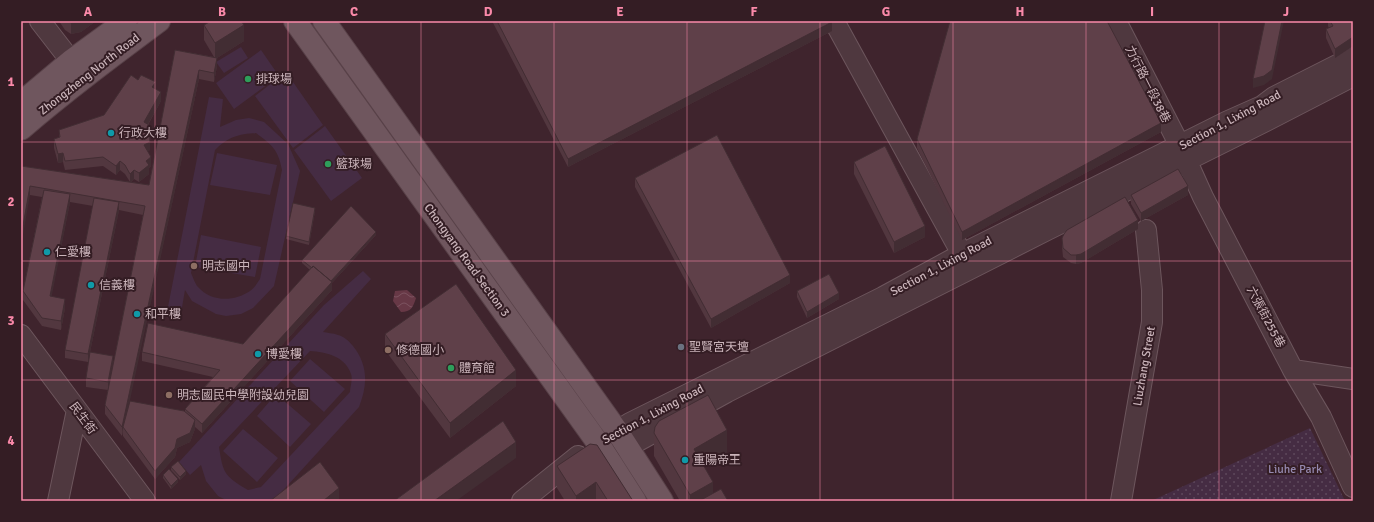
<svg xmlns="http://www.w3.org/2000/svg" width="1374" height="522" font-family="Signika,'Noto Sans TC',sans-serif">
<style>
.green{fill:url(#green-dots)}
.pitch{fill:#452c43;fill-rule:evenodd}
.water{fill:url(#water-waves)}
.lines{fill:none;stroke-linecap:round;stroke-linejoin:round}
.minor-casing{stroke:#6d565d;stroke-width:22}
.major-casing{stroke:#584148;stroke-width:24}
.minor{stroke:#4f383f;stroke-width:20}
.major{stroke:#6f565e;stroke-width:22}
.wall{fill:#52373f}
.shaded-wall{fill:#422d33}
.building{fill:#5f4049;stroke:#422d33}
.grid{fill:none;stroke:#fa89a9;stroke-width:1;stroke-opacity:0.55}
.leisure-dot{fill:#2e9e5b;stroke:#341d24;stroke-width:1.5}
.culture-dot{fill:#0f9aa8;stroke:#341d24;stroke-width:1.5}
.education-dot{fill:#8d6e63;stroke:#341d24;stroke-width:1.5}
.worship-dot{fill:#6b7280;stroke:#341d24;stroke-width:1.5}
.labels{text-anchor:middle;stroke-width:4;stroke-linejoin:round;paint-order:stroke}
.street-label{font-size:12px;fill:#cab4ba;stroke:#341d24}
.poi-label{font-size:12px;fill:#cab4ba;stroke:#341d24;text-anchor:start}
.park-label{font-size:12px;fill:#9589af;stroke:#341d24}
.neatline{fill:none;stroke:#fa89a9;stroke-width:1.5}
.grid-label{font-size:13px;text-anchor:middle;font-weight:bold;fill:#fa89a9}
</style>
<defs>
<pattern id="green-dots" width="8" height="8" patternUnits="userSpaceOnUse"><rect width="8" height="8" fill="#452c43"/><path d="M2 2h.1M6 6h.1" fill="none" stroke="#5e485c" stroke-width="1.8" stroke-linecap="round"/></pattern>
<pattern id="water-waves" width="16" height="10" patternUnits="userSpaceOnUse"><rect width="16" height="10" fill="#673846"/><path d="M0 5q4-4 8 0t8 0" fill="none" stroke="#7b525f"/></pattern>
</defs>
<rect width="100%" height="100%" fill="#3f242d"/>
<path class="green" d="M1310,428L1345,501H1151Z"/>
<path class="pitch" d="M241,47L248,58L224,73L216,62Z
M261,50L279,76L234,109L216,83Z
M286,72L323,125L293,148L255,96Z
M209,97L223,99L220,127L236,120L249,118L264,122L288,144L300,171L274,286L253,308L241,314L226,316L216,314L192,301L185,290L180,319L166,317ZM256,133C272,145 278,149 282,170L260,279C257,283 254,289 250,291C234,302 211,302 198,287C195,284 193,277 191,273L215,150C228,137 238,134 256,133Z
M325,126L362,178L331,201L294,150Z
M217,153L277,165L270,195L210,185Z
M201,235L261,247L255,277L195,267Z
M363,271L371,279L323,332C327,333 333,333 338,335C343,336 349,341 353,346C368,365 368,384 359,407L277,497L268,501H228L218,496L206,481L201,465L190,475L179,462L324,305ZM310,351C326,352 345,356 351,374C353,379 350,387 350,392L261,487L248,490C224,476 223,473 219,447Z
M310,359L345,389L324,412L290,381Z
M276,394L311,424L290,447L257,416Z
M243,429L278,458L257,482L223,451Z"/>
<path class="water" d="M407,290L416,298C413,307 411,312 401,312L393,301L395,291Z"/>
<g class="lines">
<defs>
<path id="minor" d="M40,21L71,61
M834,21L962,254
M1116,21L1180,146L1203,197L1293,370L1321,417L1353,487
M21,335L145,501
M1293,370L1353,379
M603,440L630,423L883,297L962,254L1226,122L1262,106L1274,97L1353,57
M612,445L627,447L727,392L1047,230L1266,121L1353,76
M58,501L77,410
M522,501L578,456
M1121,501L1152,322V290L1146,230"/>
<path id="major" d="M295,21L598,443L635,501
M324,21L617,431L662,501
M21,103L71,61L126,21
M21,129C65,91 112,56 159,21"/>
</defs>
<use href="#minor" class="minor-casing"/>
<use href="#major" class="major-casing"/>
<use href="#minor" class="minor"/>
<use href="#major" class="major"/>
</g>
<path class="wall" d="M59,21H96L81,32L71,34L65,30Z
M492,21H831L832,31L568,167Z
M1328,21H1353V46L1335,58L1326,38V29L1329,28L1328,26Z
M204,25L244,41L217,58V66L214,82L199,79L128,406L185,411V409L213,377L142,361V352L243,344L310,270L302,263V260L376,235L332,283V290L202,433L195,427V429L190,442L177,448L175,457L155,479L123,436V432L122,436L105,414V405L143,215L119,210L88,362L65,358V350L93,206L70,202L51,296L65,308L61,330L42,326L23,300V291L42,197L30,195L21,166L130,182L125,174L120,170L116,175L103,166L65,170L63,162L58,163L54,148V139L59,138V130L104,115L138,80L156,89L161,101L148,125L150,150L148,151L151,166L149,168V174L139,182L134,179L131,182L149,185L175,50L214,57L204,40Z
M1161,132L962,240L917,148V139Z
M854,162L925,237L894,253L854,174Z
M635,178L790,283L711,328L635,187Z
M1131,195H1188L1141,221L1131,204Z
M315,211L309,245L286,239V236Z
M1138,229L1081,263L1076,264L1071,263L1063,257L1062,247V238Z
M797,291L839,299L807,318L797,297Z
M385,334L516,386L450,438L385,350Z
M113,356L108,390L86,387V378Z
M654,433L727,452L704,466L713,493L728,501H680L654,456Z
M590,444L633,501H565L557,488V466Z
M171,467L186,474L180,480L171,470Z
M163,475L178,482L171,489L163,478Z"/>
<path class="shaded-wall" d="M78,21H96L81,32L71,34V23Z
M1282,21H1284L1272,79L1264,85L1253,88V79Z
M832,22V31L568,167V159Z
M244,25V41L217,58V66L214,82V73L215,59V43Z
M1353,37V46L1335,58V49Z
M199,70V79L124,428L123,427L122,436V427Z
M156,82V91L152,87Z
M161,92V101L144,131V122Z
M1161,123V132L962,240V232Z
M150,142V150L144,154V145Z
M63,153V162L58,163V154Z
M151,157V166L149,168V174L139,182V173L146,161Z
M120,161V170L116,175V166Z
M134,170V179L130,183V174Z
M30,186V195L21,246V237Z
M1188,186V195L1141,221V213Z
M70,194V203L50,305V296Z
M119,202V211L88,362V354Z
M315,208V211L309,245V242Z
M1138,220V229L1081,263L1076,264V255Z
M925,226V237L894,253V242Z
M376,232V235L332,283V290L202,433V424Z
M790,275V283L711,328V319Z
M839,293V299L807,318V312Z
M65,299V308L61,330V321Z
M113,356V365L108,390V382Z
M516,370V386L450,438V423Z
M195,420V429L190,442L177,448L175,457L155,479V471L177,439Z
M727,430V452L694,472V449Z
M516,442V458L456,501H434Z
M186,471V474L180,480V477Z
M178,479V482L171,489V486Z
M596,482V501H576V496Z
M713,482V501H690V495Z
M339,488V501H323Z"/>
<path class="building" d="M68,21H78L71,23Z
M211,21H241L244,25L215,43L204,25Z
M497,21H831L832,22L568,159Z
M950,21H1107L1161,123L962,232L917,139Z
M1265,21H1282L1272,70L1264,76L1253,79Z
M1330,21H1353V37L1335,49L1326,29L1333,26Z
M175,50L217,58L214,73L199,70L122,427L105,405L145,206L30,186L21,237V166L149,185Z
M131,75L138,80L141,75L156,82L152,87L161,92L144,122L149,125L150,142L144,145L151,157L146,161L149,165L139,173L134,170L130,174L125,165L120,161L116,166L103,157L65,161L63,153L58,154L54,139L60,137L59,130L104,115Z
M717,135L790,275L711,319L635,178Z
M885,146L925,226L894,242L854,162Z
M1178,169L1188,186L1141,213L1131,195Z
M44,190L70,194L50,296L65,299L61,321L42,318L23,291Z
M1125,197L1138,220L1081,254L1076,255H1071L1063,248L1062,238L1064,234L1067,230Z
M94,198L119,202L88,354L65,350Z
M293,203L315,208L309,242L286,236Z
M351,206L376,232L331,281L313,266L312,268L302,260Z
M313,266L332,282L202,424L185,409L220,370L142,352L148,323L243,344Z
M829,274L839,293L807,312L797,291Z
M456,284L516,370L450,423L385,334Z
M90,352L113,356L108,382L86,378Z
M708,395L727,430L694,449L713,482L690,495L654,433L655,427L659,421Z
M130,401L184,411L195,420L190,433L177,439L175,448L155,471L123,427Z
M503,421L516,442L434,501H394Z
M590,444L597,445L633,501H608L596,482L576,496L557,466Z
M178,461L186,471L180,477L171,467Z
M320,462L339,488L323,501H270Z
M169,469L178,479L171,486L163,475Z
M721,489L728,501H699Z"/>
<path class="grid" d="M155,21V501M288,21V501M421,21V501M554,21V501M687,21V501M820,21V501M953,21V501M1086,21V501M1219,21V501M21,142H1353M21,261H1353M21,380H1353"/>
<g class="leisure-dot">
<circle cx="248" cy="79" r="4"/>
<circle cx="328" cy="164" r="4"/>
<circle cx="451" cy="368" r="4"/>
</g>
<g class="culture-dot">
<circle cx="111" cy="133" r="4"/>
<circle cx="47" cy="252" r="4"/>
<circle cx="91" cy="285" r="4"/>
<circle cx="137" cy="314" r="4"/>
<circle cx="258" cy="354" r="4"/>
<circle cx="685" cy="460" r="4"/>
</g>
<g class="education-dot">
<circle cx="194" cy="266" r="4"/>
<circle cx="388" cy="350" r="4"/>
<circle cx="169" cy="395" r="4"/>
</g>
<circle class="worship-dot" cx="681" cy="347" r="4"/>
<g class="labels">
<g class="street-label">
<text transform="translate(89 74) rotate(-38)" y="4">Zhongzheng North Road</text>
<text transform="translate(1148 84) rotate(63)" y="4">力行路一段38巷</text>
<text transform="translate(1230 120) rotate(-28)" y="4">Section 1, Lixing Road</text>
<text transform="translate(467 260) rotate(54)" y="4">Chongyang Road Section 3</text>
<text transform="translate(941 266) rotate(-28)" y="4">Section 1, Lixing Road</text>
<text transform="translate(1266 317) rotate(62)" y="4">六張街255巷</text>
<text transform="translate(1144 366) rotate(-80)" y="4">Liuzhang Street</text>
<text transform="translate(653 414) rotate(-28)" y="4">Section 1, Lixing Road</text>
<text transform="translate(83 418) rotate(53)" y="4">民生街</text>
</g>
<g class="poi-label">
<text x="256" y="83">排球場</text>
<text x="119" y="137">行政大樓</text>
<text x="336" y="168">籃球場</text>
<text x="55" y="256">仁愛樓</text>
<text x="202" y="270">明志國中</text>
<text x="99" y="289">信義樓</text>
<text x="145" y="318">和平樓</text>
<text x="689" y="351">聖賢宮天壇</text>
<text x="396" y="354">修德國小</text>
<text x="266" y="358">博愛樓</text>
<text x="459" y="372">體育館</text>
<text x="177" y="399">明志國民中學附設幼兒園</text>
<text x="693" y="464">重陽帝王</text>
</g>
<g class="park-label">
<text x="1295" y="473">Liuhe Park</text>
</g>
</g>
<rect width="1374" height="522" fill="none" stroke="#341d24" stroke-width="44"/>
<rect x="22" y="22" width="1330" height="478" class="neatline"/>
<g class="grid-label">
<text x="88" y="16">A</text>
<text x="222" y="16">B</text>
<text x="354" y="16">C</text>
<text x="488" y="16">D</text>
<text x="620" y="16">E</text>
<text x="754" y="16">F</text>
<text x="886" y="16">G</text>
<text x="1020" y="16">H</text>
<text x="1152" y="16">I</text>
<text x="1286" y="16">J</text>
<text x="11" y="86">1</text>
<text x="11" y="206">2</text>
<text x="11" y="325">3</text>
<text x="11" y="445">4</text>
</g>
</svg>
